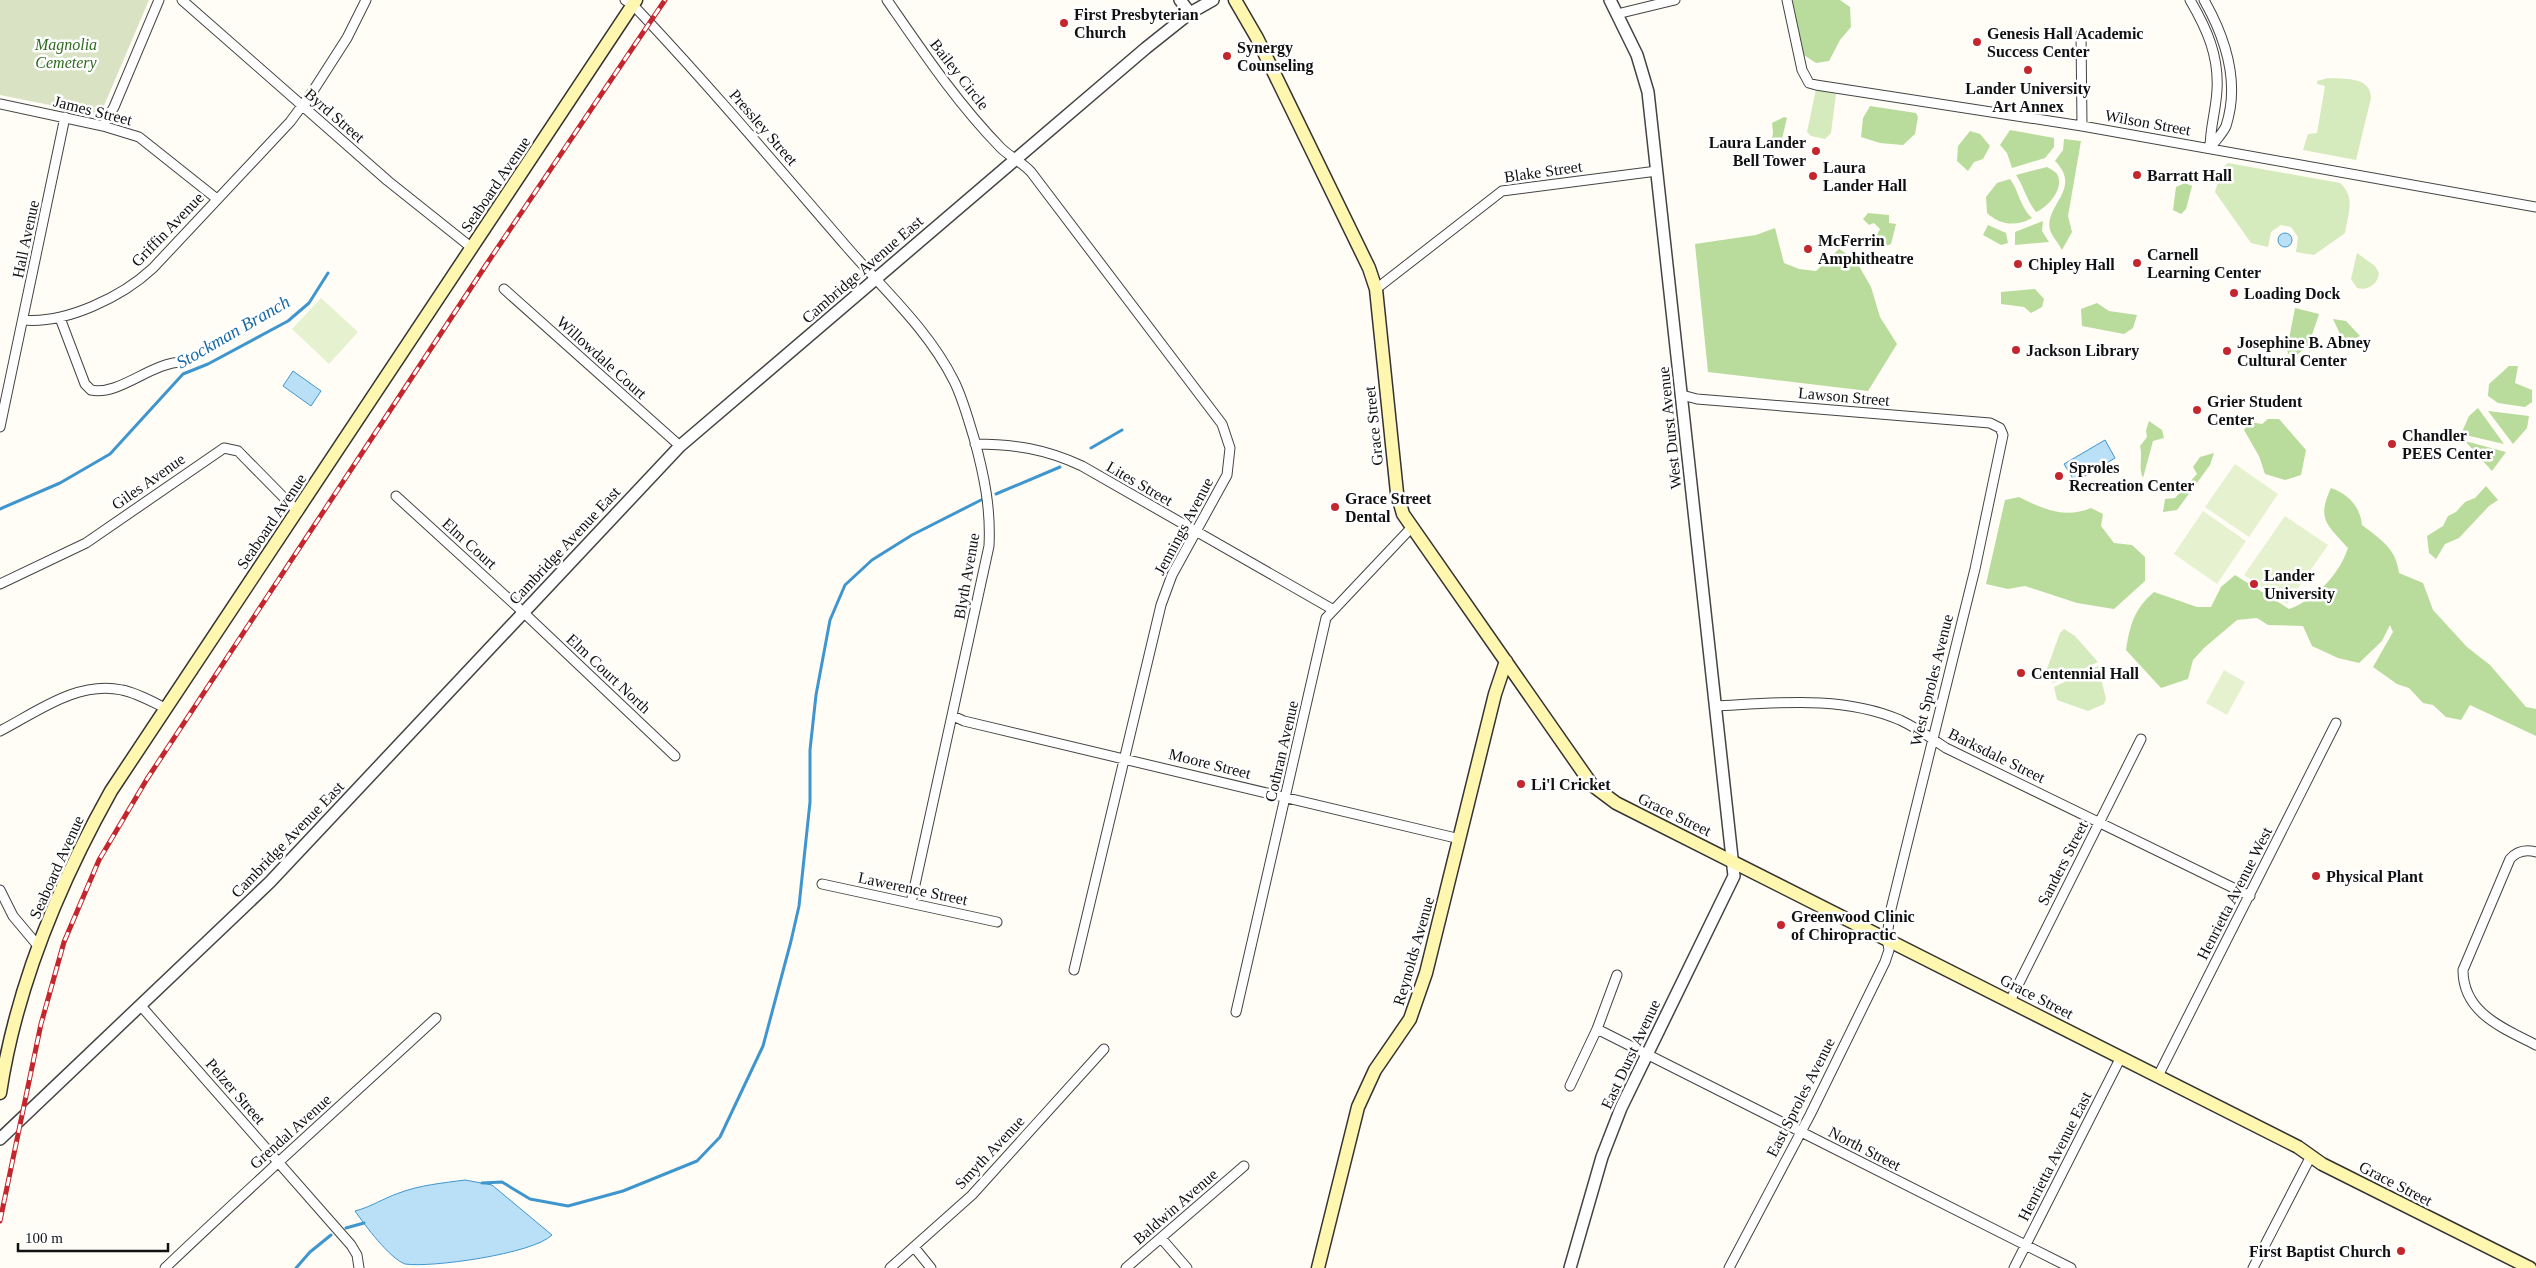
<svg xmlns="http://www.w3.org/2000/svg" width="2536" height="1268" font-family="Georgia,serif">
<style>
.green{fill:#d5ebbd}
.forest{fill:#b9dc9c}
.cemetery{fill:#d9e3c4}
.pitch{fill:#e6f2cf}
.water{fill:#b9e0f7;stroke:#3f96cf}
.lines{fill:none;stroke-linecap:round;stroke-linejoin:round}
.stream{stroke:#3f96cf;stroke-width:3}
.minor-casing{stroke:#444;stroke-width:11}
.tertiary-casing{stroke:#444;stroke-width:14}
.secondary-casing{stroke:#333;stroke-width:15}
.minor{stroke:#fff;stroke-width:9}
.tertiary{stroke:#fff;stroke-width:11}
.secondary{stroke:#fff6b0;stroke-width:12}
.rail-casing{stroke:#c4262e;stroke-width:5}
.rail{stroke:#fff;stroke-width:3;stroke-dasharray:9;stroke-linecap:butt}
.poi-dot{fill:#c4262e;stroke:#fff;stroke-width:2}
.labels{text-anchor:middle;stroke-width:5;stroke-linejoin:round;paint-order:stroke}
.poi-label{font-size:16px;font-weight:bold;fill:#111;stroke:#fff;text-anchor:start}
.park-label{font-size:16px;font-style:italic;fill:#2f6b1f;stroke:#fff}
.street-label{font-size:16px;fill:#111;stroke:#fff}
.water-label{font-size:18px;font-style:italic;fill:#1768a6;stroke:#fff}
</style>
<rect width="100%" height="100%" fill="#fffdf5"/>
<path class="green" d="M2328,78C2343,79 2371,76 2371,98L2356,160L2303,150L2308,134L2317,133L2325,86L2317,84V81Z
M1816,89L1836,94L1831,133L1825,139L1811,136L1807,132Z
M2228,163L2340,183C2356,197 2348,214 2345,233L2314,255L2296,252L2298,237L2291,227L2281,225L2271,232L2268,247L2251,243L2215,192L2222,168Z
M2357,253L2375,266L2379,273C2378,284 2368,291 2357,288L2351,279Z
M2064,629L2075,636L2098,662L2053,683L2045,674L2060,633Z
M2098,666L2106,699L2104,704L2088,711L2057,700L2054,687Z"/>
<path class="forest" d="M1792,0H1840L1850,7L1851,27L1840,40L1829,61L1816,63L1804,55Z
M1870,106L1916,113L1918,117L1915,134L1903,145L1880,143L1861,137L1863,118Z
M1784,117L1787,118L1780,147L1775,146L1771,143L1773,133L1772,123Z
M2010,130L2054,138V147L2045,158L2012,168L2007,153L2000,145Z
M1970,131L1980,134L1990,146L1983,159L1974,162L1968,171L1957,161L1958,146Z
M2064,139L2081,141L2068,216L2072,232L2062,250C2059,244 2052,236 2050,230C2044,205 2083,189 2055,161L2063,150Z
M2047,167C2050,169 2055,171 2057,174C2065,188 2048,207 2036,212C2027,201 2024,187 2016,175Z
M2010,179C2019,191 2020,207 2032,218C2016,227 2000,225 1987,213L1986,197L1997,183Z
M2185,183L2192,186L2186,209L2181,214L2173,210L2176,187Z
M1868,213L1889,215V223L1896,224L1891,244L1886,246L1880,242L1877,235L1880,229L1874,223L1869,225L1863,219Z
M2043,221L2042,231L2049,242L2015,245V232Z
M1988,225L2006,233L2008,243L2001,245L1983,235Z
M1775,228L1784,263L1799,269L1816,271L1839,249L1855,259L1871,287L1880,317L1897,344L1868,391L1708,372L1695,244L1756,235Z
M2035,289L2044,299L2042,307L2031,313L2024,307L2001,304V292Z
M2097,303L2109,311L2137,315L2133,328L2124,334L2082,326L2081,309Z
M2295,308L2319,314C2316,325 2311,334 2310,345L2295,356L2288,354L2287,349Z
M2333,319L2346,321L2360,336L2350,341L2340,334Z
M2509,366H2518L2515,383L2532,390V402L2525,407L2498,403L2488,396L2489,384Z
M2478,408L2504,444L2461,434L2469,416Z
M2488,411L2529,416L2527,428L2513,444Z
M2268,419H2279L2306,450L2301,475L2285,480L2265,474L2259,456L2244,430L2250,422L2262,424Z
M2149,421L2162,430L2164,438L2153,441L2143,478C2138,467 2143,457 2140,446L2147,437L2146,430Z
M2465,441L2506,452L2492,471Z
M2214,453L2210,465L2177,510L2163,512L2165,499L2175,498L2197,474L2193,467L2200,457Z
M2486,486L2498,500L2489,506L2459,538L2445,544L2436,559L2429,553L2427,536L2443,526L2448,516L2456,512L2465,502L2475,498Z
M2331,488C2348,494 2360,506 2362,525C2381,540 2396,548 2399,573L2423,583L2433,610L2467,647L2490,665L2526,707L2536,709V736L2470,705L2461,720L2446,717L2433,705L2423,703L2409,688L2397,684L2373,667L2393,632L2390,625L2382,641L2359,663L2338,658L2312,646L2303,626L2268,625L2257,618L2237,620L2204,648L2193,660L2188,679L2161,688L2126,650C2130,625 2134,609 2154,592L2197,607H2211L2221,587L2235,575L2289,609C2315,600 2339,575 2348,548C2328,525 2316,520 2331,488Z
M2019,497C2043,509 2065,519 2091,508L2103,514L2101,526L2114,543L2132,545L2145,557V581L2114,609L2077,603L2025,586L2008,589L1986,584L2005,500Z"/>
<path class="cemetery" d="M0,0H149L100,115L0,95Z"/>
<path class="pitch" d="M321,298L358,332L329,364L292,329Z
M2235,464L2278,494L2249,537L2205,507Z
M2203,511L2246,541L2217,584L2174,554Z
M2285,516L2328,545L2287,604L2244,575Z
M2224,670L2245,682L2227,715L2206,703Z"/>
<path class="water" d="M2278 240a7 7 0 1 1 14 0a7 7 0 1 1-14 0Z
M293,371L321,391L311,406L283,386Z
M2105,440L2115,458L2075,482L2064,464Z
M465,1180L492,1185L552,1235C533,1254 430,1268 405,1264C389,1258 365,1225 355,1211C371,1207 384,1198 399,1193C420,1185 443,1183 465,1180Z"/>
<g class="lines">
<path class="stream" d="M1091,448L1122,430
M996,494L1060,467
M0,509L60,483L110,454L183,374L208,364L288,321L309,303L328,273
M482,1183L502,1182L530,1199L568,1206L623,1191L697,1161L720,1137L763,1046L791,941L799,906L810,802V750L816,695L830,620L845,585L872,560L912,535L983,499
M346,1228L364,1223
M296,1268L310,1252L331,1235"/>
<defs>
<path id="minor" d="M182,0L388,181L472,248
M625,0L633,5C707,83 776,165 846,246C883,289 928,329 954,381C963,399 968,419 974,438C984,475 991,508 989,546L911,903
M887,0C923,52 957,103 1001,148C1010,157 1022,162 1031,172L1222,424L1230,448L1227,475L1172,575L1161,605L1074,970
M1787,0L1802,70L1809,83L1816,85L2082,126L2536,207
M2190,0C2207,29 2219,56 2217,90C2216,110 2210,128 2210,148
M2204,0C2225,37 2240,83 2226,126C2223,133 2215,141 2210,148
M1617,14L1675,0
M2081,34L2082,126
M0,104L103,126L139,137L217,199
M103,126L114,107L159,0
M504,289L680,446
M1376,289L1502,191L1657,171
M60,318L85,384L91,390C120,396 151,362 183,362
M23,320C66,324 122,297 153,268L290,122L313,91L347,38L366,0
M1682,395L1697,399L1990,423L2000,428L2003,435L1975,569L1890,913L1887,938L1889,950L1885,962L1810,1115L1729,1268
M0,427L65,117
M975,444C1014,444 1046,449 1082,466L1332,609
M396,496L523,612L675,756
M0,584L86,543L224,448L238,451L298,512
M1715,706C1776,703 1842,695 1900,720C1917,728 1931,738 1946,748L2250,896
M953,716L964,721L1460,839
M0,731C37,712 78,680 122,690C137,693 151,701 165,708
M2536,852C2525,849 2517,851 2510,859L2463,970C2463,1013 2503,1028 2536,1045
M822,884L997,922
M0,890L13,916L39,947
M2010,1001L2141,739
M141,1006L351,1245L357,1255L359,1268
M1236,1012L1326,618L1412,527
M1597,1029L2071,1268
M2158,1076L2336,723
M1570,1086L1597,1029L1617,975
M1161,1238L1187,1268
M914,1247L931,1268
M165,1268C254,1183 345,1102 436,1018
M890,1268L972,1195L1104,1049
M1126,1268L1244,1166
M2014,1268L2121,1057
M2253,1268L2311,1156"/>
<path id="tertiary" d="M1180,0L1190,13
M0,1139L270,882L680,446L1146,48L1190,13L1213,0
M1570,1268L1602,1157L1621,1108L1734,876L1648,92L1637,55L1610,0"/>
<path id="secondary" d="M1235,0L1257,38L1369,268L1376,289L1397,493L1403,514L1592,785L1616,803L2298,1147L2322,1164L2530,1268
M0,1093C16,987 59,884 111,791L636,0
M1318,1268L1358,1107L1375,1070L1410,1019L1426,973L1495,694L1506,661"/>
</defs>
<use href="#minor" class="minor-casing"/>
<use href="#tertiary" class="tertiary-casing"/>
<use href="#secondary" class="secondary-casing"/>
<use href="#minor" class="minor"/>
<use href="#tertiary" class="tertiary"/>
<use href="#secondary" class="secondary"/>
<defs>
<path id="rail" d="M0,1221L41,1024L64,942L99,860L147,779L488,262L665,0"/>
</defs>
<use href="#rail" class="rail-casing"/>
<use href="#rail" class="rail"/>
</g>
<g class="poi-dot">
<circle cx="1064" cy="23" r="5"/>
<circle cx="1977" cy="42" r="5"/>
<circle cx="1227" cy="56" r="5"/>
<circle cx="2028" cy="70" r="5"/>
<circle cx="1816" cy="151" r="5"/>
<circle cx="2137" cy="175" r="5"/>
<circle cx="1813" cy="176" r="5"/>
<circle cx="1808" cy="249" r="5"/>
<circle cx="2137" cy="263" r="5"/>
<circle cx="2018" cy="264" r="5"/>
<circle cx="2234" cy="293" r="5"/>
<circle cx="2016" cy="350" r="5"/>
<circle cx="2227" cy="351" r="5"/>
<circle cx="2197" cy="410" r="5"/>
<circle cx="2392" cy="444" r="5"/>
<circle cx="2059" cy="476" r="5"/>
<circle cx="1335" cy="507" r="5"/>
<circle cx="2254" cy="584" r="5"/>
<circle cx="2021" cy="673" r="5"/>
<circle cx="1521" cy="784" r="5"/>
<circle cx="2316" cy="876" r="5"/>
<circle cx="1781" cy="925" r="5"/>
<circle cx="2401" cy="1251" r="5"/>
</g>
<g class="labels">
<g class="poi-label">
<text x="1074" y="20">First Presbyterian<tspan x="1074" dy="18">Church</tspan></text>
<text x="1987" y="39">Genesis Hall Academic<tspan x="1987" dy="18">Success Center</tspan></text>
<text x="1237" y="53">Synergy<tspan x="1237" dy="18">Counseling</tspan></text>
<text x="2028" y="94" text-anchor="middle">Lander University<tspan x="2028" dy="18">Art Annex</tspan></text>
<text x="1806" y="148" text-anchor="end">Laura Lander<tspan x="1806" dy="18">Bell Tower</tspan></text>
<text x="1823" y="173">Laura<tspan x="1823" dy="18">Lander Hall</tspan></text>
<text x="2147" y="181">Barratt Hall</text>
<text x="1818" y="246">McFerrin<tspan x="1818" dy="18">Amphitheatre</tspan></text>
<text x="2147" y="260">Carnell<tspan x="2147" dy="18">Learning Center</tspan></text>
<text x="2028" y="270">Chipley Hall</text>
<text x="2244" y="299">Loading Dock</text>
<text x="2237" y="348">Josephine B. Abney<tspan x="2237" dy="18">Cultural Center</tspan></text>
<text x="2026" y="356">Jackson Library</text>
<text x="2207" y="407">Grier Student<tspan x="2207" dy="18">Center</tspan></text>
<text x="2402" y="441">Chandler<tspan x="2402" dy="18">PEES Center</tspan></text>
<text x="2069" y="473">Sproles<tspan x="2069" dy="18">Recreation Center</tspan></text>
<text x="1345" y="504">Grace Street<tspan x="1345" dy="18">Dental</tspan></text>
<text x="2264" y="581">Lander<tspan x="2264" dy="18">University</tspan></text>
<text x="2031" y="679">Centennial Hall</text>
<text x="1531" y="790">Li'l Cricket</text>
<text x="2326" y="882">Physical Plant</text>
<text x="1791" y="922">Greenwood Clinic<tspan x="1791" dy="18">of Chiropractic</tspan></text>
<text x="2391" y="1257" text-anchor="end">First Baptist Church</text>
</g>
<g class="park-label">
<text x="66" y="50">Magnolia<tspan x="66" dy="18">Cemetery</tspan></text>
</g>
<g class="street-label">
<text transform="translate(960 74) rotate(52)" y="6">Bailey Circle</text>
<text transform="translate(93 110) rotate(14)" y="6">James Street</text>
<text transform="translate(335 115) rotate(41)" y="6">Byrd Street</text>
<text transform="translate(2148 122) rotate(10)" y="6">Wilson Street</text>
<text transform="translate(764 127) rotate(49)" y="6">Pressley Street</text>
<text transform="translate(1543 171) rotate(-8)" y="6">Blake Street</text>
<text transform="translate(495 184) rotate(-56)" y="6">Seaboard Avenue</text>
<text transform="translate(167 229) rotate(-46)" y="6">Griffin Avenue</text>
<text transform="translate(25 239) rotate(-78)" y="6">Hall Avenue</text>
<text transform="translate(862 269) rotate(-41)" y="6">Cambridge Avenue East</text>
<text transform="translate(602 357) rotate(42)" y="6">Willowdale Court</text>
<text transform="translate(1844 396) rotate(5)" y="6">Lawson Street</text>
<text transform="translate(1373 426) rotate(-96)" y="6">Grace Street</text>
<text transform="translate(1669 428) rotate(-96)" y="6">West Durst Avenue</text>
<text transform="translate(148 481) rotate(-35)" y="6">Giles Avenue</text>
<text transform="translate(1140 483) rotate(30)" y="6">Lites Street</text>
<text transform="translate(271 521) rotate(-56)" y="6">Seaboard Avenue</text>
<text transform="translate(1183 526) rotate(-62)" y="6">Jennings Avenue</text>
<text transform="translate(470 543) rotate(42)" y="6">Elm Court</text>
<text transform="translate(564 545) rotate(-47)" y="6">Cambridge Avenue East</text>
<text transform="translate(966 576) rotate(-80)" y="6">Blyth Avenue</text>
<text transform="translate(609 673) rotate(43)" y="6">Elm Court North</text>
<text transform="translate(1931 680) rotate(-76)" y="6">West Sproles Avenue</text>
<text transform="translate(1281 751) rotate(-77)" y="6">Cothran Avenue</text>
<text transform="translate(1997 755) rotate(26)" y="6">Barksdale Street</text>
<text transform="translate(1210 763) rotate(14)" y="6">Moore Street</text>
<text transform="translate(1675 814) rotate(26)" y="6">Grace Street</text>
<text transform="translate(287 839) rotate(-46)" y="6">Cambridge Avenue East</text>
<text transform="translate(2062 863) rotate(-63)" y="6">Sanders Street</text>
<text transform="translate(56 867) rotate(-66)" y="6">Seaboard Avenue</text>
<text transform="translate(913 888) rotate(12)" y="6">Lawerence Street</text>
<text transform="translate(2234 893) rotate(-63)" y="6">Henrietta Avenue West</text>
<text transform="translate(1413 951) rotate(-74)" y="6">Reynolds Avenue</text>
<text transform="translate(2037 996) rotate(27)" y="6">Grace Street</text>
<text transform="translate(1630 1054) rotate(-65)" y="6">East Durst Avenue</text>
<text transform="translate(236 1091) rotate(49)" y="6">Pelzer Street</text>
<text transform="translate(1800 1097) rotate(-63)" y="6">East Sproles Avenue</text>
<text transform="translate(290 1131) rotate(-42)" y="6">Grendal Avenue</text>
<text transform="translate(1865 1148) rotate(27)" y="6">North Street</text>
<text transform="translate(989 1152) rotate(-47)" y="6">Smyth Avenue</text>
<text transform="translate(2054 1156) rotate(-63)" y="6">Henrietta Avenue East</text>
<text transform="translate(2396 1183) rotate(27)" y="6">Grace Street</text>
<text transform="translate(1175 1206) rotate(-41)" y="6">Baldwin Avenue</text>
</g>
<g class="water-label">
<text transform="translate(233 332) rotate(-30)" y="6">Stockman Branch</text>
</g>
</g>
<path d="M18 1243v8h150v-8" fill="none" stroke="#111111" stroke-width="2.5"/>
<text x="25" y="1243" font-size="15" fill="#111111" stroke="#ffffff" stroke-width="4" paint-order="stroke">100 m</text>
</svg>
